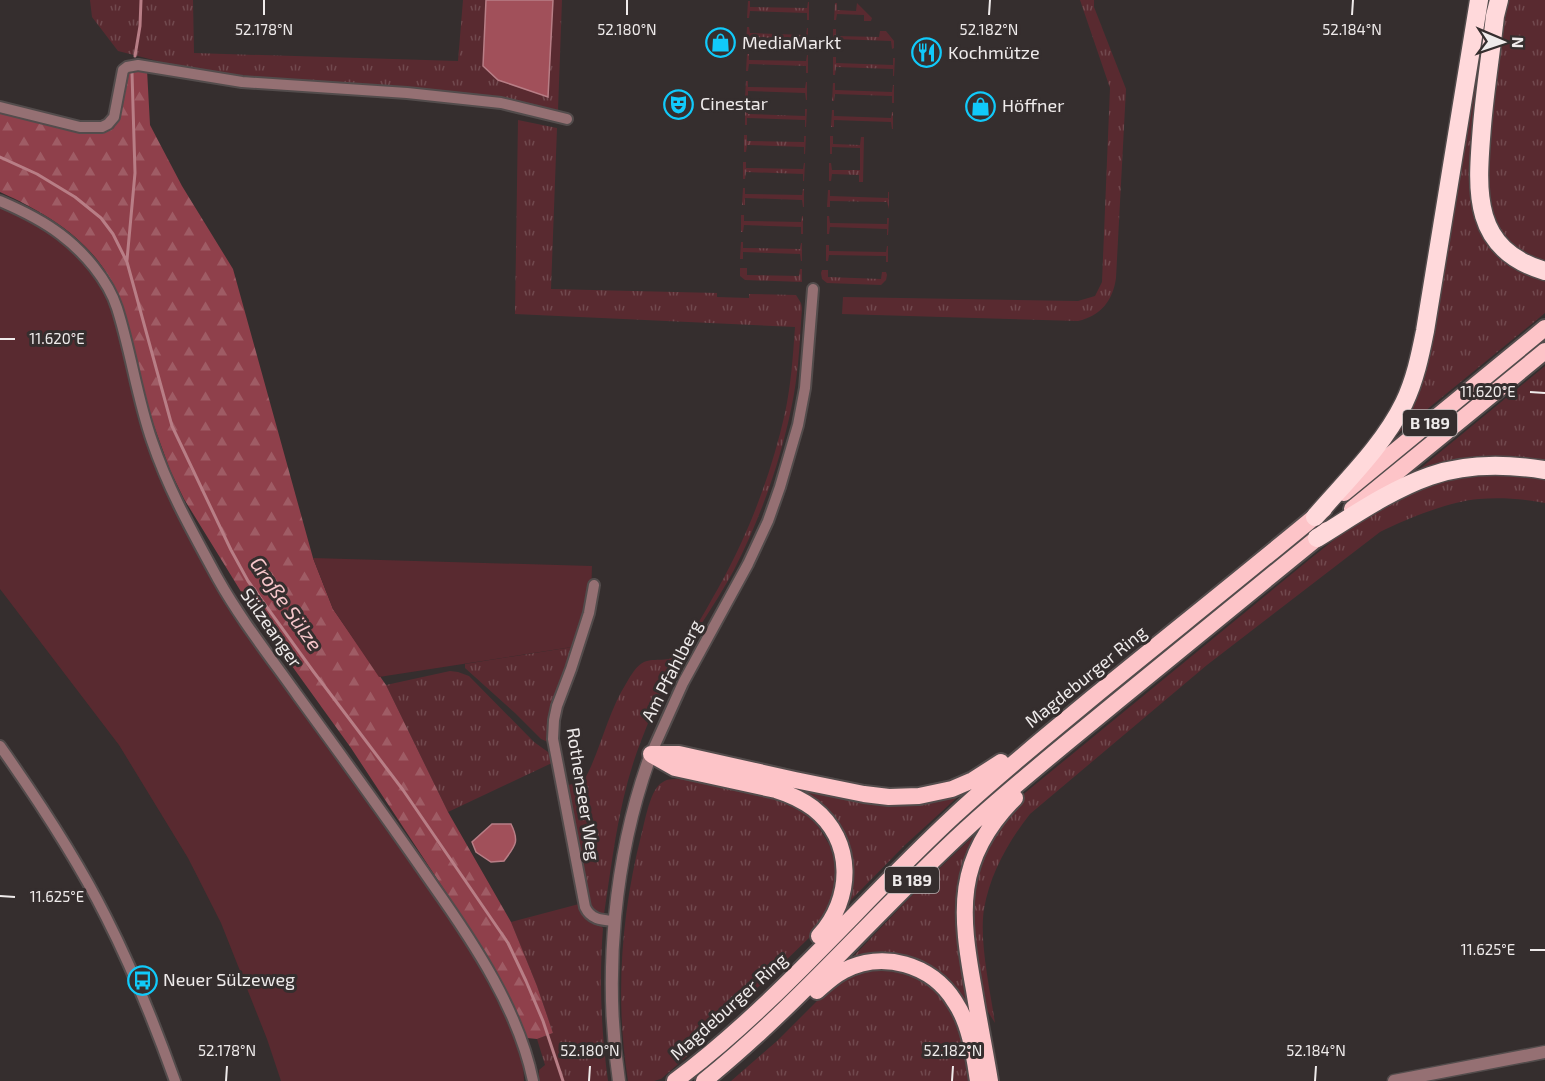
<svg xmlns="http://www.w3.org/2000/svg" width="1545" height="1081" font-family="'Exo 2',sans-serif">
<style>
.grass{fill:url(#grass-tufts)}
.forest{fill:url(#forest-firs)}
.green{fill:#592a30}
.water{fill:#a1505a;stroke:#b87e86;stroke-width:1.5}
.lines{fill:none;stroke-linecap:round;stroke-linejoin:round}
.stream{stroke:#b87e86;stroke-width:3}
.minor-casing{stroke:#534c4c;stroke-width:14}
.tertiary-casing{stroke:#534c4c;stroke-width:15}
.trunk-casing{stroke:#534c4c;stroke-width:20}
.motorway-casing{stroke:#534c4c;stroke-width:21}
.minor{stroke:#957073;stroke-width:10}
.tertiary{stroke:#957073;stroke-width:12}
.trunk{stroke:#fdc4c8;stroke-width:16}
.motorway{stroke:#ffd9db;stroke-width:18}
.ticks{fill:none;stroke:#efebeb;stroke-width:2}
.labels{text-anchor:middle;stroke-width:6;stroke-linejoin:round;paint-order:stroke}
.shield{fill:#352e2e;stroke:#b7b2b2;stroke-width:1.5}
.shield-label{font-size:16px;font-weight:bold;fill:#efebeb}
.poi-label{font-size:18px;fill:#efebeb;stroke:#352e2e;text-anchor:start}
.street-label{font-size:18px;fill:#efebeb;stroke:#352e2e}
.water-label{font-size:20px;font-style:italic;fill:#f6c6ca;stroke:#352e2e}
.ticks-label{font-size:15px;text-anchor:middle;fill:#efebeb;stroke:#352e2e;stroke-width:6;stroke-linejoin:round;paint-order:stroke}
</style>
<defs>
<pattern id="grass-tufts" width="24" height="20" patternUnits="userSpaceOnUse" patternTransform="scale(1.5)"><rect width="24" height="20" fill="#592a30"/><path d="M3 7l-1-3M5 7V3M7 7l1-3M15 17l-1-3M17 17v-4M19 17l1-3" fill="none" stroke="#71494e"/></pattern>
<pattern id="forest-firs" width="22" height="20" patternUnits="userSpaceOnUse" patternTransform="scale(1.5)"><rect width="22" height="20" fill="#8f404b"/><path d="M5 1l3.5 6h-7zM16 11l3.5 6h-7z" fill="#9f5c65"/></pattern>
</defs>
<rect width="100%" height="100%" fill="#352e2e"/>
<path class="grass" d="M90,0H193L194,53L458,61L463,0H486L483,66L548,96L553,0H562L558,110L502,97L455,92L225,74L181,67L118,51L92,17Z
M1080,0H1094V7L1126,89L1116,278C1113,300 1101,316 1078,321L842,314L843,297L1078,301L1095,296L1102,282L1110,88Z
M1485,0H1491L1471,168L1470,187L1472,202L1477,220L1545,279V313L1397,434C1413,413 1421,389 1428,364Z
M1508,0H1545V263C1527,257 1507,246 1498,228C1479,193 1489,144 1493,106C1496,77 1499,48 1502,19Z
M748,1H750V7L807,8L808,2H809V20H807V13L750,11L749,18H747Z
M835,3H837V10L856,11L857,3L872,18L871,21H864V15L837,14L836,20H834Z
M747,27H749L750,33L806,35L807,28H808V46H807L806,39L749,37V44H746Z
M833,29H836V36L879,37L880,31H886L894,41V48L892,49L891,41L836,39L835,47H833Z
M747,54H749V60L806,61L807,55H808V73H806V66L749,64L748,71H746Z
M833,57H836V63L893,65V58H895L894,76H893V69L836,67L835,75H833Z
M746,81H748V87L805,88L806,82H807V100H806L805,93L748,91V98H745Z
M833,83H835V90L892,92L893,85H894V103H892V96L835,94L834,101H832Z
M745,108H747L748,114L805,116V109H807L806,127H805V120L747,118V125H745Z
M832,110H834V116L891,118L892,112H893V129H892L891,122L834,120V127H831Z
M518,120L557,128L551,289L717,293V297L749,298V294L796,295L801,303L802,308C800,337 799,365 794,394C783,455 762,515 734,570C714,607 688,642 668,679C658,699 649,720 641,741C619,797 613,856 604,914H597L590,907L582,873L568,785L583,782C601,751 607,713 627,682C631,675 637,665 644,662C655,657 669,664 679,653C683,649 685,643 689,638C697,625 705,612 712,599C746,541 770,479 785,413C791,385 793,356 795,327L515,314Z
M744,135H747V141L804,142V136H806L805,154H804V147L747,145L746,152H744Z
M830,136H833V144L860,145L861,137H864L863,182H859V175L832,174L831,181H829V163H831L832,170H860V148L832,147V154H830Z
M743,162H746V168L803,169L804,163H805L804,181H803V174L746,172L745,179H743Z
M743,188H745V194L802,195L803,189H804V207H803L802,200L745,198V205H742Z
M828,190H830V196L888,198V192H889V209L887,202L830,201V207H827Z
M741,215H744V221L801,222L802,216H803V234H801V227L744,225L743,232H741Z
M827,216H829L830,223L887,224V218H889L888,235H887V229L830,227L829,234H827Z
M741,242H743V248L800,249L801,243H802V261H801L800,254L743,252V259H740Z
M826,245H829V251L886,252L887,246H888V262H886V256L829,255L828,261H826Z
M740,268H747V275L799,276L800,269H802V282L745,280L740,276Z
M822,270H828V277L881,279L882,272H886L887,275L886,280L881,285L827,283L822,279L821,273Z
M1545,366V464L1417,473L1416,472Z
M1459,474L1545,475V503C1524,499 1501,497 1479,499C1450,501 1406,519 1380,532L1207,665L1030,814C1008,842 990,874 984,909C979,941 990,990 995,1023L980,999L967,915L981,852L1020,797L1310,559L1374,508Z
M572,647L552,713L550,743L541,739L515,713L465,668V664Z
M450,671L458,672L469,676L534,742L548,752L554,762L448,812L386,685Z
M684,763L838,795L962,793L905,845L851,900L846,907L829,816Z
M677,779H687L767,796L785,803L806,814L818,826L830,846L837,871V883L833,904L811,936L685,1058L661,1079L654,1081H628C615,1000 621,915 641,836C645,822 650,788 663,782C667,779 672,779 677,779Z
M985,825L963,882L987,1081L940,977L847,963L920,887Z
M579,904C581,913 584,921 594,924C603,927 596,922 603,928C599,979 601,1030 608,1081H539V1070L545,1065L537,1039L553,1033L537,986L511,922Z
M873,970C946,968 961,1020 971,1081H731L777,1041L826,992L847,978Z"/>
<path class="forest" d="M133,69L147,70L150,125L182,186L233,269L313,558L333,609L386,685L448,812L511,922L537,986L553,1033L537,1039L527,1038L525,1035L480,944L351,748L256,616L184,499L170,470L149,412L121,301C99,245 53,216 0,192V110L96,132L108,131L114,128L125,76L128,72Z"/>
<path class="green" d="M0,206L29,218L59,239L78,257L104,291L110,304L118,331L138,419L162,481L232,615L466,941L515,1035L523,1062L524,1081H281L267,1039L221,923L188,858L119,745L0,589Z
M313,558L592,566L591,598L572,647L379,677L333,609Z"/>
<path class="water" d="M486,0H553L548,97L498,80L483,66Z
M492,824H511C520,842 515,846 504,861L491,862L476,852L472,842Z"/>
<g class="lines">
<path class="stream" d="M135,56L140,26L141,0
M0,157L37,174L75,197L101,218L113,234L127,262L172,426L231,550L248,581L313,671L403,790L508,943L526,981L543,1021L563,1081
M127,260L135,173L132,73"/>
<defs>
<path id="minor" d="M0,107L80,127H102L108,124L114,117L123,70L127,67L138,65L242,82L407,93L501,103L567,119
M0,201C21,210 42,220 60,234C84,252 108,280 117,308C131,352 137,398 152,441C169,491 193,533 218,579C241,620 271,658 298,696C344,759 389,821 433,885C474,943 519,1011 533,1081
M594,585L589,613L571,669L557,706L554,720L553,739L585,907C591,920 602,920 615,921
M0,746C38,800 76,857 106,917C133,970 155,1025 175,1081
M651,754L683,683L748,564L768,521L780,487L798,425L805,388L813,289"/>
<path id="tertiary" d="M619,1081C603,975 614,855 651,754
M1394,1081L1545,1052"/>
<path id="trunk" d="M1344,493L1545,328
M1352,509L1545,351
M651,754H679L795,780L864,794L889,797L919,796L952,789L973,780L1001,762
M652,755L675,768L776,790C789,794 802,800 813,808C855,841 853,899 819,936
M817,991C825,984 833,976 843,971C882,950 932,964 955,1002C970,1024 974,1055 978,1081
M675,1081C778,1004 860,903 954,816C998,775 1045,737 1092,698C1169,635 1247,573 1324,509
M704,1081C798,1005 876,912 965,830C1015,784 1068,742 1120,699C1189,642 1258,586 1327,530
M990,1081C985,1051 979,1021 974,990C960,913 954,859 1015,798"/>
<path id="motorway" d="M1499,0L1495,16C1491,53 1485,89 1482,126C1477,189 1470,249 1545,271
M1315,517C1346,481 1383,446 1404,403C1415,380 1420,356 1425,331L1479,0
M1317,538C1353,516 1390,490 1430,476C1467,463 1507,464 1545,470"/>
</defs>
<use href="#minor" class="minor-casing"/>
<use href="#tertiary" class="tertiary-casing"/>
<use href="#trunk" class="trunk-casing"/>
<use href="#motorway" class="motorway-casing"/>
<use href="#minor" class="minor"/>
<use href="#tertiary" class="tertiary"/>
<use href="#trunk" class="trunk"/>
<use href="#motorway" class="motorway"/>
</g>
<path class="ticks" d="M264,15V0M627,15V0M989,15L990,0M1352,15L1353,0M0,339H15M1530,392L1545,393M0,896L15,897M1530,950H1545M226,1081L227,1066M589,1081L590,1066M952,1081L953,1066M1315,1081L1316,1066"/>
<defs>
<symbol id="shop-ring" viewBox="-11 -11 22 22"><circle r="9.5" fill="#352e2e" stroke="#11cafa" stroke-width="1.5"/><path d="M-5-2.5h2.3a2.7 3.5 0 0 1 5.4 0H5L5.5 6h-11ZM-1.5-2.5h3a1.5 2.3 0 0 0-3 0Z" fill="#11cafa"/></symbol>
<symbol id="restaurant-ring" viewBox="-11 -11 22 22"><circle r="9.5" fill="#352e2e" stroke="#11cafa" stroke-width="1.5"/><path d="M-5-6h1v4h1v-4h1v4h1v-4h1v5L-1.5 .5V6h-2V.5L-5-1ZM5-6V6H3V1.5H1.5Q1.5-4 5-6Z" fill="#11cafa"/></symbol>
<symbol id="theatre-ring" viewBox="-11 -11 22 22"><circle r="9.5" fill="#352e2e" stroke="#11cafa" stroke-width="1.5"/><path d="M-5-5.5Q0-4 5-5.5V0Q5 5 0 6Q-5 5-5 0ZM-3.3-2.5H-1v1.5H-3.3ZM1-2.5H3.3v1.5H1ZM-2.8 1Q0 5.5 2.8 1Z" fill="#11cafa"/></symbol>
<symbol id="bus-ring" viewBox="-11 -11 22 22"><circle r="9.5" fill="#352e2e" stroke="#11cafa" stroke-width="1.5"/><path d="M-5-6H5V4H4V6H2V4H-2V6H-4V4H-5ZM-3.5-4V0h7V-4ZM-3.5 1.2v1.5H-2V1.2ZM2 1.2v1.5H3.5V1.2Z" fill="#11cafa"/></symbol>
</defs>
<g fill-rule="evenodd">
<use href="#shop-ring" x="704" y="26" width="33" height="33"/>
<use href="#restaurant-ring" x="910" y="36" width="33" height="33"/>
<use href="#theatre-ring" x="662" y="88" width="33" height="33"/>
<use href="#shop-ring" x="964" y="90" width="33" height="33"/>
<use href="#bus-ring" x="126" y="964" width="33" height="33"/>
</g>
<g class="labels">
<g class="shield">
<rect x="1403" y="410" width="54" height="26" rx="4.5"/>
<rect x="885" y="867" width="54" height="26" rx="4.5"/>
</g>
<g class="shield-label">
<text x="1430" y="429">B 189</text>
<text x="912" y="886">B 189</text>
</g>
<g class="poi-label">
<text x="742" y="49">MediaMarkt</text>
<text x="948" y="59">Kochmütze</text>
<text x="700" y="110">Cinestar</text>
<text x="1002" y="112">Höffner</text>
<text x="163" y="986">Neuer Sülzeweg</text>
</g>
<g class="street-label">
<text transform="translate(271 628) rotate(55)" y="6">Sülzeanger</text>
<text transform="translate(672 671) rotate(-63)" y="6">Am Pfahlberg</text>
<text transform="translate(1086 677) rotate(-39)" y="6">Magdeburger Ring</text>
<text transform="translate(583 794) rotate(81)" y="6">Rothenseer Weg</text>
<text transform="translate(729 1007) rotate(-42)" y="6">Magdeburger Ring</text>
</g>
<g class="water-label">
<text transform="translate(286 604) rotate(55)" y="7">Große Sülze</text>
</g>
</g>
<g class="ticks-label">
<text x="264" y="35">52.178°N</text>
<text x="627" y="35">52.180°N</text>
<text x="989" y="35">52.182°N</text>
<text x="1352" y="35">52.184°N</text>
<text x="57" y="344">11.620°E</text>
<text x="1488" y="397">11.620°E</text>
<text x="57" y="902">11.625°E</text>
<text x="1488" y="955">11.625°E</text>
<text x="227" y="1056">52.178°N</text>
<text x="590" y="1056">52.180°N</text>
<text x="953" y="1056">52.182°N</text>
<text x="1316" y="1056">52.184°N</text>
</g>
<g transform="translate(1503 42) rotate(92)" stroke="#352e2e" stroke-width="4.5" paint-order="stroke">
<path d="M0-4.5L10 22L0 15L-10 22Z" fill="#efebeb"/>
<text y="-9" font-size="16" font-weight="bold" text-anchor="middle" fill="#efebeb">N</text>
</g>
</svg>
